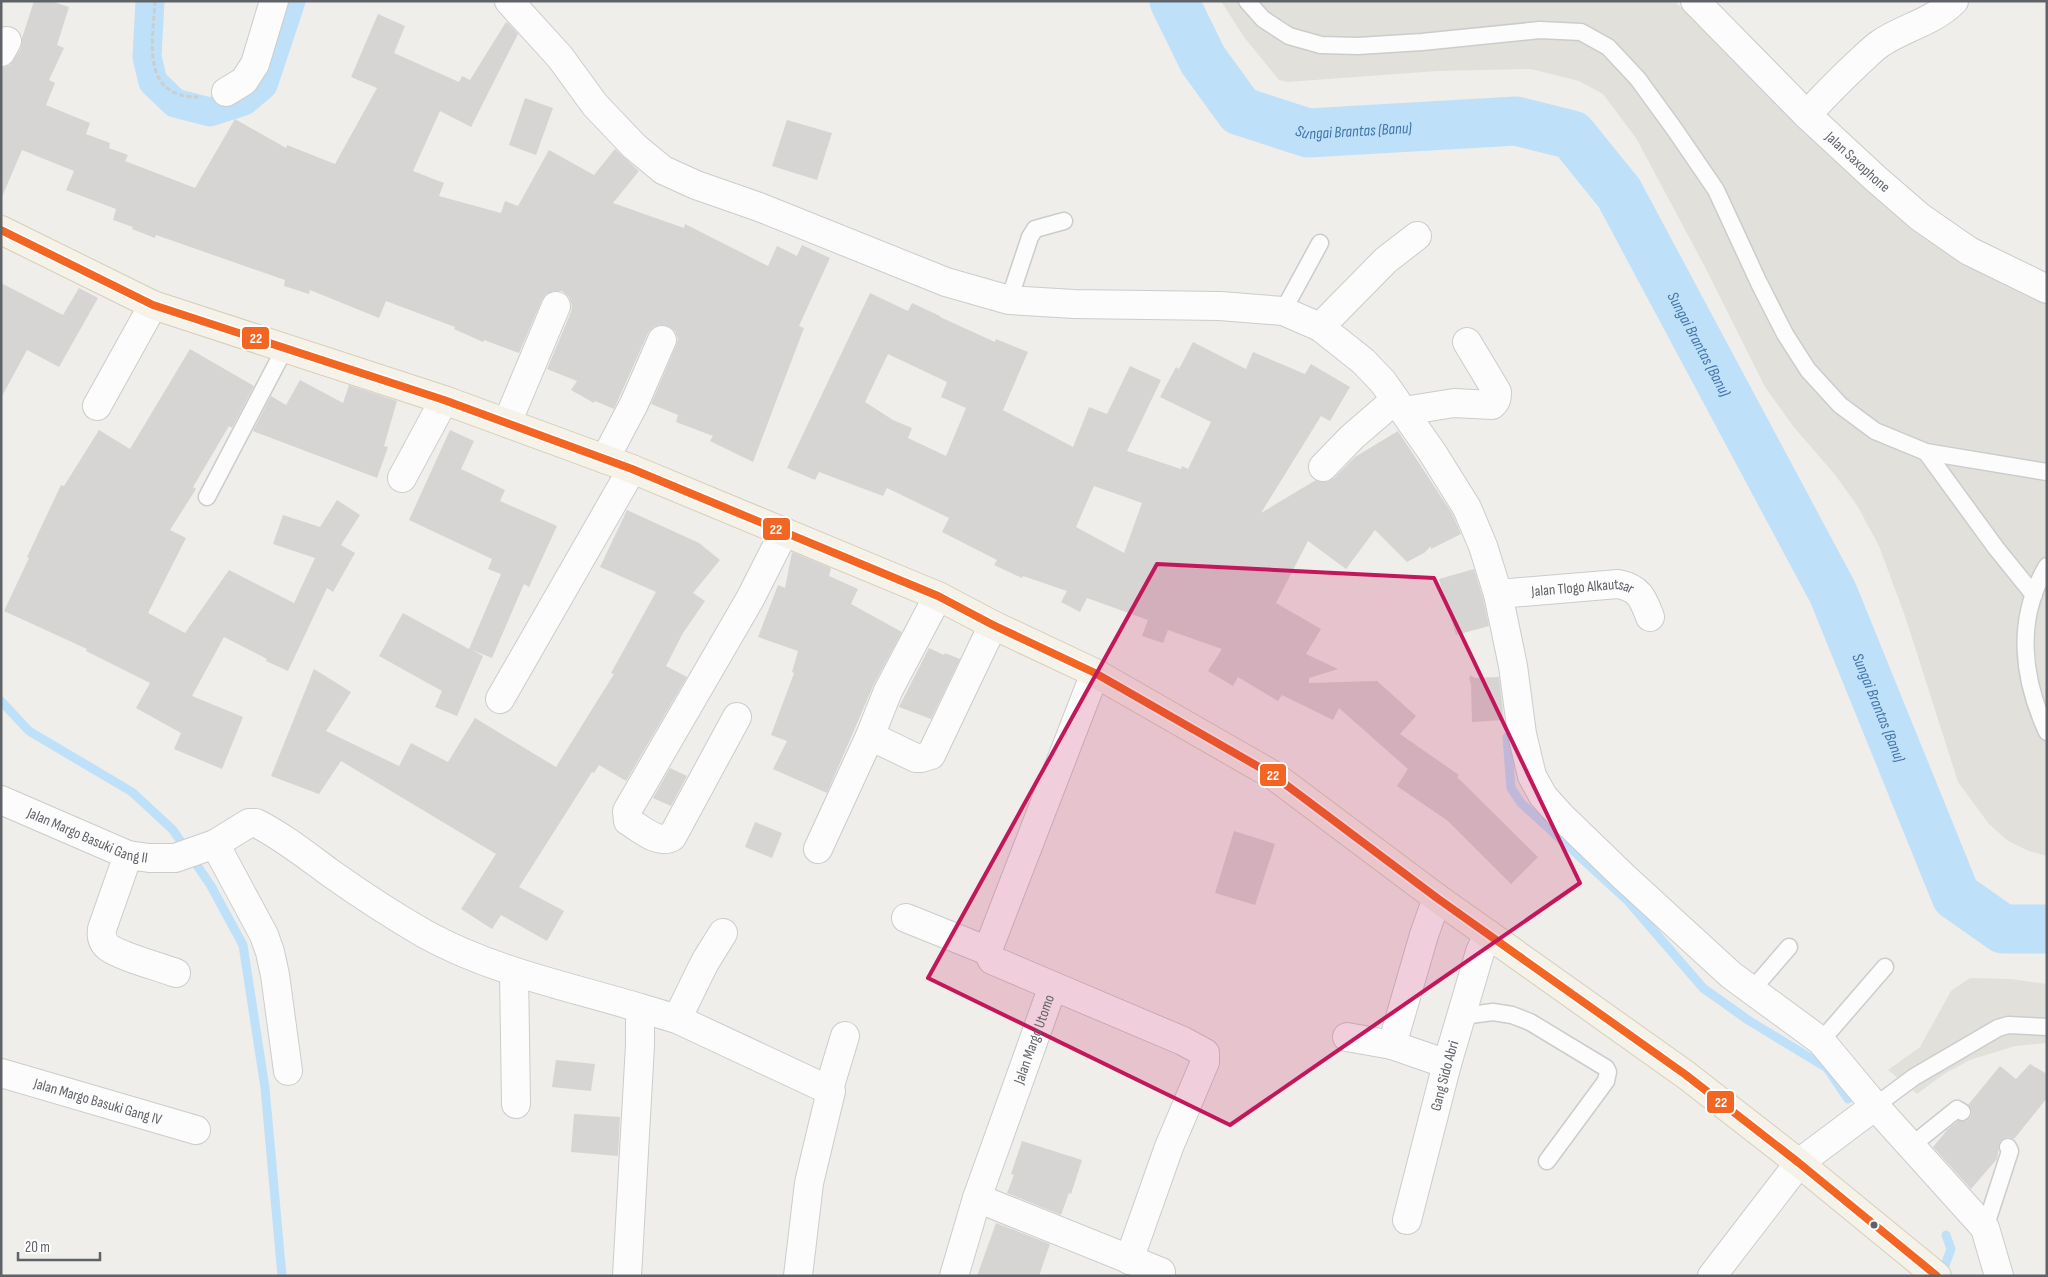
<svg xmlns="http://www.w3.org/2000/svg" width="2048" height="1277" font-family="'Sofia Sans Condensed',sans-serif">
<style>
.education{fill:#e2e0da}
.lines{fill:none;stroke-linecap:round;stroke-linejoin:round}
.stream{stroke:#bfe0f9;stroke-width:9}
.canal{stroke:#bfe0f9;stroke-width:29}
.river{stroke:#bfe0f9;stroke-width:49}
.building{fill:#d6d5d3;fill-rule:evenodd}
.service-casing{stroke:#cbcccc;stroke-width:19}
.minor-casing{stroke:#cbcccc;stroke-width:30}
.secondary-casing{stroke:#cacacb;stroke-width:30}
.primary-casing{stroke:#d7ceb8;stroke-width:30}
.path{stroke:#cacfcc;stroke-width:3;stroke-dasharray:5 2.5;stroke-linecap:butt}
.service{stroke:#fdfcfc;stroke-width:16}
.minor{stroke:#fdfcfc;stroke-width:28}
.secondary{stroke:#fdfcfc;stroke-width:28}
.primary{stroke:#f4f2e9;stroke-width:28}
.bus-1-casing{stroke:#fff;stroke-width:11}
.bus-1{stroke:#f26522;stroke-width:8}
.marked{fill:#c2185b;fill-opacity:0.2;stroke:#c2185b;stroke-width:4;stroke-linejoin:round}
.bus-dot{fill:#5f6368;stroke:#fff;stroke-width:2}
.labels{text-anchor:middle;stroke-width:4;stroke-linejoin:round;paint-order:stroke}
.street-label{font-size:15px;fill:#5f6368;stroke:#fff}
.water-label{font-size:16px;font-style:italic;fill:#4174aa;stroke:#fff}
.line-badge{stroke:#fff;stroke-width:2}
.badge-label{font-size:14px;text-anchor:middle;font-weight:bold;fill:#fff}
</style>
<rect width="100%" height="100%" fill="#efeeea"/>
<path class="education" d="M1221,1H1674L1802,116L2047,297V856L2029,851L2008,841L1989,824L1958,782L1906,619L1879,546L1858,507L1836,476L1793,426L1765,387L1704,265L1636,138L1603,94L1579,81L1531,69L1437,71L1287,82L1279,80L1244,37Z
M1970,978L2011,979L2047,984V1043L2015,1046L1970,1060L1944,1074L1917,1094L1888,1070L1920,1047L1951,991Z"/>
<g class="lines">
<path class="stream" d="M1,701L29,731L132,792L173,830L211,886L243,945L265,1088L282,1276
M1507,737L1511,788L1521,803L1628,901L1703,988L1748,1020L1827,1068L1848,1099
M1941,1276L1951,1249L1946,1235"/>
<path class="canal" d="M150,1L147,57L153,82L175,103L210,112L244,101L263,85L291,1"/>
<path class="river" id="s1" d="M1174,1L1203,60L1240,111L1308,133L1516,121L1572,135L1619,193L1833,593L1956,896L2003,929H2047"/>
</g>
<path class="building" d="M34,1H50L69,7L57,45L64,48L49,80L55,83L46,105L90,123L86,134L110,143L109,148L128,155L125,161L195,188L235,119L286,148L287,145L335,164L377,88L351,77L378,14L405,26L394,53L459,82L462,76L470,80L506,22L508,23L518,34L471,127L440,111L413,171L444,183L439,196L501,213L505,201L518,206L549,150L594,175L615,149L639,171L613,203L684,228L685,224L768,266L777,246L797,256L802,245L830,258L799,326L804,328L753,462L710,441L713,436L676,422L678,415L651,404L676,346L678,339L675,331L668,326L660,325L653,327L648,333L614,409L595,401L594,403L571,390L577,381L547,369L571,312L572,305L569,297L562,291H554L546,294L542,300L519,353L484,340L483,342L454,329L455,327L386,301L379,318L310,290L309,294L284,286L285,280L156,235L155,238L132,229L133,227L113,220L116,209L66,190L74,171L22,150L1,199V68L10,65L21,48L22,38Z
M525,98L553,108L536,155L509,145Z
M787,120L832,133L817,180L772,166Z
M1,283L63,315L79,288L98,298L59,367L27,350L1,398Z
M870,293L908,311L912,303L940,316V317L995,342L996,339L1028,352L1003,410L1073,447L1089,407L1107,414L1130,366L1161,380L1127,451L1181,469L1182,466L1188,469L1211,422L1160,397L1176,367L1179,369L1193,342L1246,369L1253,352L1305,374L1311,364L1350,387L1330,421L1321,416L1261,513L1316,480L1327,482L1334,478L1355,457L1398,431L1453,515L1461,534L1431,549V546L1424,553L1407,562L1375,530L1346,569L1308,541L1276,603L1321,629L1306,654L1338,669L1309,678V683L1377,681L1416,716L1400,734L1459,775L1457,777L1538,857L1511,884L1448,821L1397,786L1408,769L1339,708L1333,720L1282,695L1278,701L1238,677L1233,686L1208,671L1222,649L1168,630L1163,643L1142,636L1148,620L1087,598L1080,612L1061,602L1067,591L1023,576L1022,578L994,565L997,560L942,532L949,518L887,488L883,496L819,472L815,480L787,468ZM888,354L947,382L941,397L966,408L946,456L908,438L912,428L893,420L865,402ZM1094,486L1142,503L1124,553L1076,527Z
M190,349L254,386L232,428L229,426L193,487L196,489L170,530L186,538L148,613L185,633L229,570L294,603L315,558L273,544L283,515L320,527L337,500L360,515L341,545L355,553L333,592L327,588L288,671L266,661L267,659L224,637L192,696L243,717L222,769L174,749L181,733L136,708L150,683L86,651L87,649L4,611L29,558L27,557L61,485L64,486L99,430L130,449Z
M300,380L343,403L349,385L397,401L384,446L388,447L377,478L253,431L271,396L286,405Z
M450,430L474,441L461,469L505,490L500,501L557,526L529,587L524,584L492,658L472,650L483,656L457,716L435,707L442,691L379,656L403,613L469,649L501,574L488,569L492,559L409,520Z
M627,510L699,543L720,560L693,593L705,601L683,633L666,666L687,677L626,781L599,765L594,773L592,772L519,887L564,911L547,941L501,915L492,929L461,909L496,854L341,761L319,794L271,776L314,669L351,692L326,731L399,766L411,743L448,762L475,718L556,767L614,674L611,673L656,592L600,567Z
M792,552L831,568L829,576L858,589L851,604L902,632L874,684L827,793L773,769L787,741L771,735L794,673L792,672L798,651L758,637L778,585L785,588Z
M1474,569L1483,598L1489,626L1456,635L1439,579Z
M929,648L944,655L945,653L960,659L931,719L899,707Z
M1470,675L1475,678L1499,677L1504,720L1472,722L1471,685L1469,678H1470Z
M670,768L687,776L671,806L653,798Z
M755,822L782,833L772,858L745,847Z
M1234,831L1275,844L1255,905L1215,893Z
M556,1060L595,1064L591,1091L552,1087Z
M2030,1064L2047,1074V1098L2014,1139L2008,1137L2000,1141L1997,1159L1971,1189L1933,1147L1948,1129L1958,1121H1966L1970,1118L1972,1112L1968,1105L2000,1066L2016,1079Z
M574,1114L620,1117L618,1156L571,1152Z
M1022,1141L1082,1160L1071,1194L1069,1193L1061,1215L1007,1193L1014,1175L1011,1174Z
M996,1223L1050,1244L1039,1276H977Z"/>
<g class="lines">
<defs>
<path id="service" d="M1247,1L1263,19L1289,36L1321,45L1358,46L1422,42L1540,30L1581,32L1608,47L1638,79L1675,130L1716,190L1759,283L1785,334L1808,370L1840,405L1875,431L1926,452L2047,472
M1009,300L1030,237L1035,229L1064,221
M1283,311L1320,243
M1926,452L1996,548L2034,595
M207,497L285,348
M2047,566C2015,619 2022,678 2047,732
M1751,991L1789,947
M1462,1016L1493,1012L1512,1015L1530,1022L1606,1068L1608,1072L1606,1081L1547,1161
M1821,1041L1885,967
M1875,1106L1914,1077L1998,1028L2008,1025L2047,1027
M1911,1146L1957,1109L1962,1112
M1985,1228L2010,1151L2008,1147"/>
<g id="minor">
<path d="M509,1L560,57L595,105L634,146L663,170L696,185L759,207L946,282L1009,300L1074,304L1220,306L1283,311L1320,327L1363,361L1383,382L1432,452L1467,508L1483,546L1498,594L1513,666L1522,734L1532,776L1543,796L1561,816L1623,876L1731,975L1821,1041L1875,1106L1985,1228L1999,1276"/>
<path d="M1,52L7,41"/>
<path d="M226,92L244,81L255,64L274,1"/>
<path d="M1807,115C1823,97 1840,80 1858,63C1866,56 1873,48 1881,43C1905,27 1933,22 1954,1"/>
<path d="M1320,327L1386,260L1417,236"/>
<path d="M97,406L153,305"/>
<path d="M1404,411L1454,403L1492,405C1497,401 1497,397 1497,392L1467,342"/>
<path d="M507,423L556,306"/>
<path d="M605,459L634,404L662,340"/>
<path d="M1323,467L1352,437L1395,400"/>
<path d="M402,478L444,400"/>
<path id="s2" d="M1498,594L1618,584C1639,588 1643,598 1650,617"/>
<path d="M500,699L632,469"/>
<path d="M737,717L672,837C658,845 640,828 628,821L627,811L750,599L784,532"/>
<path d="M870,736L916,758H921L931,755L993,625"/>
<path id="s3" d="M1,800L128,855L149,858H175L215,844L249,823H256C282,836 306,855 329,872C360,894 392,915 425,934C492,971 567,986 640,1008V1045L627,1276"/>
<path d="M215,844L264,935L270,952L275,975L288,1071"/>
<path d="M818,849L870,736L888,691L938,596"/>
<path d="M128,855L102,929C101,936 102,942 108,947C119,956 160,967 176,973"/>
<path d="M906,918L988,951"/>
<path d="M514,972L516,1104"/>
<path d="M1053,986L1183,1041L1205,1053V1062L1169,1147L1129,1260"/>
<path d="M640,1008L677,1019L831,1091L809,1183L798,1276"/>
<path d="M677,1019L705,962L723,933"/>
<path d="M1347,1037L1392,1045L1447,1064"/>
<path d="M1392,1045L1424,935L1437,898"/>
<path id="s4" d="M1,1073L196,1130"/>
<path d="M829,1089L845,1036"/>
<path d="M977,1198L1161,1272"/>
<path id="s5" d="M1407,1220L1447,1064L1480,952L1488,934"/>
<path id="s6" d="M954,1276L977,1198L1053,986L992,960L989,954V947L1095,673"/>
<path d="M1712,1276L1799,1163L1875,1106"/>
</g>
<g id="secondary">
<path id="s7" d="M1695,1L1807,115L1875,178L1920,217L1969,251L2047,289"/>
</g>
<path id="primary" d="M1,230L153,305L444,400L632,469L938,596L993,625L1095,673L1273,775L1437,898L1686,1075L1799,1163L1937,1276"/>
</defs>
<use href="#service" class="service-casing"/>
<use href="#minor" class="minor-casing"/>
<use href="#secondary" class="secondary-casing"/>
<use href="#primary" class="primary-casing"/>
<path class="path" d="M155,1C153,41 140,97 198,97"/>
<use href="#service" class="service"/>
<use href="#minor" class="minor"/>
<use href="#secondary" class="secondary"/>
<use href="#primary" class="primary"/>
<defs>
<path id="bus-1" d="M1,230L153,305L444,400L632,469L938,596L993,625L1095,673L1273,775L1437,898L1686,1075L1799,1163L1937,1276"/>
</defs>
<use href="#bus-1" class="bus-1-casing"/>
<use href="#bus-1" class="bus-1"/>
</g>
<path class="marked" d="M1157,564L1434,578L1580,883L1230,1125L928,978Z"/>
<circle class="bus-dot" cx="1874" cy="1225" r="4.5"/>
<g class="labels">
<g class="street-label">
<text dy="5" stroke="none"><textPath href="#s7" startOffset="229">Jalan Saxophone</textPath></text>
<text dy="5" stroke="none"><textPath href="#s2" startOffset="85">Jalan Tlogo Alkautsar</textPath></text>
<text dy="5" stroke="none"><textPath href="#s3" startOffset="94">Jalan Margo Basuki Gang II</textPath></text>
<text dy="5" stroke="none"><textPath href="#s6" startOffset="250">Jalan Margo Utomo</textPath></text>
<text dy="5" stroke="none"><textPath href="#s5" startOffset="149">Gang Sido Abri</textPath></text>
<text dy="5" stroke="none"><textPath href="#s4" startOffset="101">Jalan Margo Basuki Gang IV</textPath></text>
</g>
<g class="water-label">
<text dy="6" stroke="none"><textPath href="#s1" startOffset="246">Sungai Brantas (Banu)</textPath></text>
<text dy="6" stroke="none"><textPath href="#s1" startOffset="712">Sungai Brantas (Banu)</textPath></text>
<text dy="6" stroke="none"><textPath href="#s1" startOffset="1118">Sungai Brantas (Banu)</textPath></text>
</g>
</g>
<g class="line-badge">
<rect x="241" y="326" width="29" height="24" rx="5" fill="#f26522"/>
<rect x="762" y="517" width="29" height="24" rx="5" fill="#f26522"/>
<rect x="1259" y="763" width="28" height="24" rx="5" fill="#f26522"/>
<rect x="1706" y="1090" width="29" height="24" rx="5" fill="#f26522"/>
</g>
<g class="badge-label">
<text x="256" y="343">22</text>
<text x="776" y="534">22</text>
<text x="1273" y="780">22</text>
<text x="1721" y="1107">22</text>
</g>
<rect width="2048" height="1277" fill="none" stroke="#5f6368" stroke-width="5"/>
<path d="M18 1252v8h82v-8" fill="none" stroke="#5f6368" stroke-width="2.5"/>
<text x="25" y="1252" font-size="15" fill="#5f6368" stroke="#ffffff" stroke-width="4" paint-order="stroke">20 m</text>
</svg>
